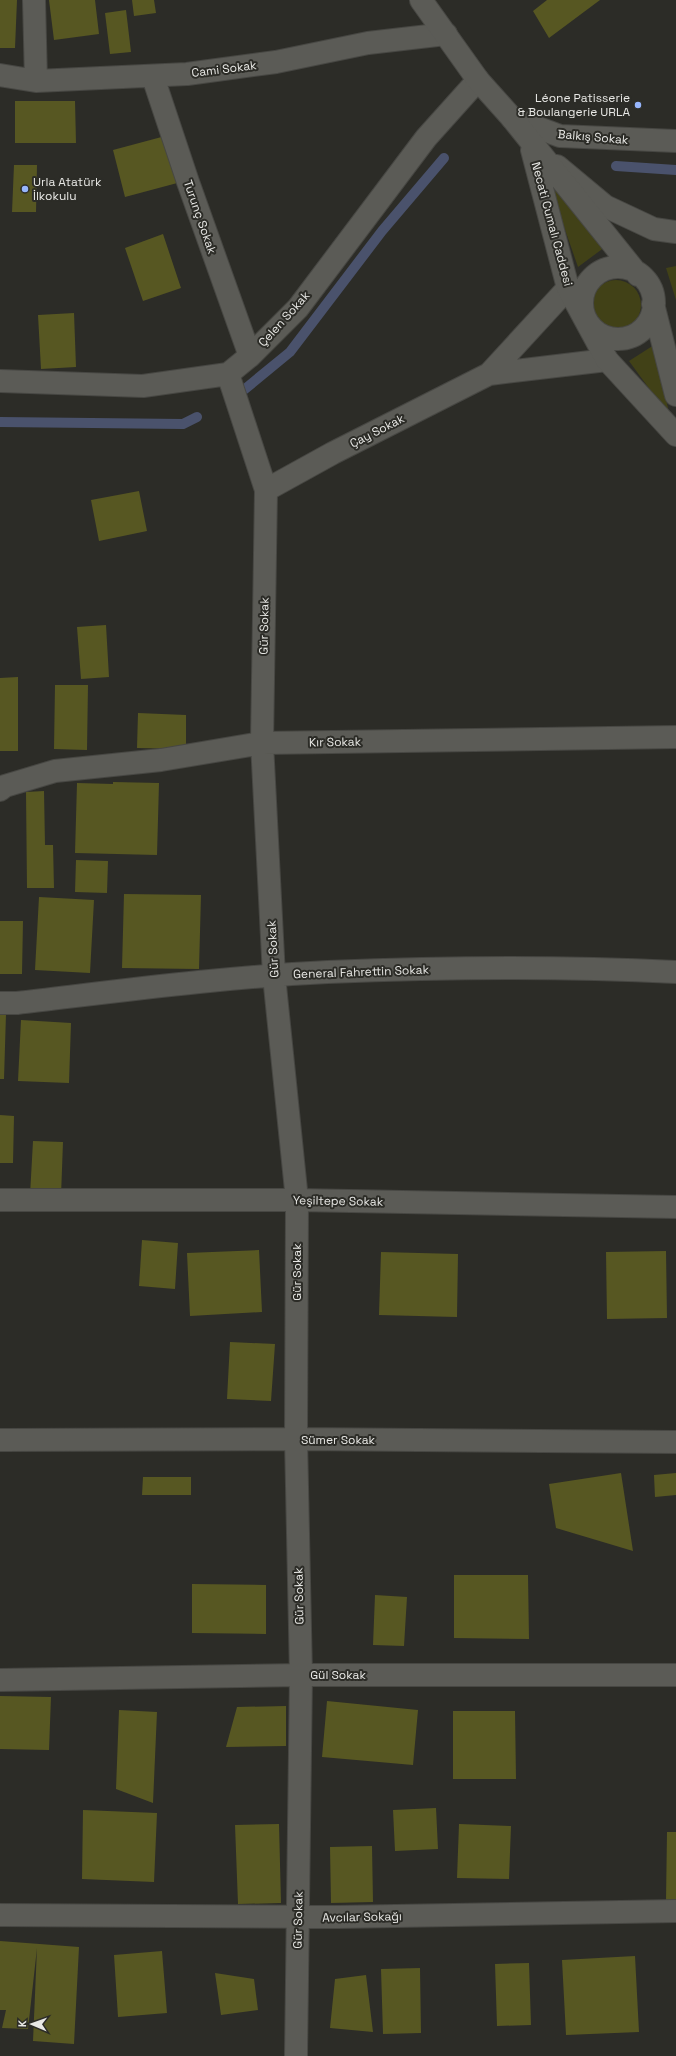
<svg xmlns="http://www.w3.org/2000/svg" width="676" height="2056" font-family="'Space Grotesk',sans-serif">
<style>
.green{fill:#414117}
.lines{fill:none;stroke-linecap:round;stroke-linejoin:round}
.stream{stroke:#4a526c;stroke-width:10}
.building{fill:#575722}
.minor-casing{stroke:#474743;stroke-width:24}
.tertiary-casing{stroke:#474743;stroke-width:24}
.minor{stroke:#5b5b56;stroke-width:22}
.tertiary{stroke:#5b5b56;stroke-width:22}
.poi-dot{fill:#97b6fd;stroke:#2c2c27;stroke-width:1.5}
.labels{text-anchor:middle;stroke-width:4;stroke-linejoin:round;paint-order:stroke}
.street-label{font-size:12px;fill:#e8e8e5;stroke:#2c2c27}
.poi-label{font-size:12px;fill:#e8e8e5;stroke:#2c2c27;text-anchor:end}
</style>
<rect width="100%" height="100%" fill="#2c2c27"/>
<path class="green" d="M546,175L605,247L578,267Z
M676,266V300L666,268Z
M591 305a25 25 0 1 1 50 0a25 25 0 1 1-50 0Z
M654,345L670,417L629,361Z"/>
<g class="lines">
<path class="stream" d="M616,166L676,170
M234,398L290,352L382,231L444,158
M0,422L183,424L197,417"/>
</g>
<path class="building" d="M0,0H17L15,48H0Z
M49,0H95L99,34L54,40Z
M132,0H154L156,13L134,16Z
M547,0H600L549,38L533,11Z
M126,10L131,52L110,54L105,13Z
M15,101H75L76,143H15Z
M169,135L181,182L125,197L113,150Z
M14,165H37L36,212H12Z
M163,234L181,288L143,301L125,248Z
M74,313L76,367L41,369L38,315Z
M139,491L147,531L99,541L91,500Z
M106,625L109,677L81,679L77,627Z
M18,677V751H0V678Z
M55,685H88L87,750L54,749Z
M138,713L186,715V749L137,748Z
M113,782L159,783L157,855L75,853L77,783L113,784Z
M44,791L45,845H53L54,888H27L26,792Z
M76,860L108,861L107,893L75,892Z
M124,894L201,895L199,969L122,968Z
M39,897L94,900L90,973L35,970Z
M0,921H23L22,974H0Z
M0,1014H6L4,1079H0Z
M21,1020L71,1023L69,1083L18,1081Z
M0,1115L14,1116L13,1163H0Z
M33,1141L63,1142L61,1196L30,1195Z
M142,1240L178,1243L175,1289L139,1286Z
M259,1250L262,1312L190,1316L187,1253Z
M666,1251L667,1318L607,1319L606,1252Z
M381,1252L458,1254L457,1317L379,1315Z
M230,1342L275,1344L271,1401L227,1399Z
M621,1473L633,1551L556,1528L549,1484Z
M676,1473V1495L655,1497L654,1475Z
M143,1477H191V1495H142Z
M454,1575H528L529,1639L454,1638Z
M192,1584L266,1585V1634L192,1633Z
M375,1595L407,1597L404,1646L373,1645Z
M0,1696L51,1697L49,1750L0,1749Z
M327,1701L418,1710L413,1765L322,1757Z
M286,1706V1746L226,1747L237,1707Z
M119,1710L157,1712L153,1803L116,1789Z
M453,1711H515L516,1779H453Z
M436,1808L438,1849L395,1851L393,1810Z
M83,1810L157,1813L154,1882L82,1879Z
M279,1824L281,1903L238,1904L235,1825Z
M459,1824L511,1826L509,1879L457,1878Z
M667,1832H676V1901H666Z
M372,1846L373,1902L331,1903L330,1847Z
M0,1941L79,1947L74,2044L33,2041L37,1948L28,2029L2,2028L6,2010H0Z
M162,1951L167,2013L118,2017L114,1955Z
M635,1956L639,2032L566,2035L562,1960Z
M529,1963L531,2025L497,2026L495,1964Z
M420,1968L421,2033L383,2034L381,1969Z
M215,1973L254,1979L258,2010L221,2015Z
M366,1975L373,2032L330,2028L335,1979Z"/>
<g class="lines">
<defs>
<path id="minor" d="M34,0L36,81
M0,75L36,81L187,74L276,62L368,43L446,34
M153,77L188,182L250,356
M512,118L560,136L676,141
M557,166L605,206L654,229L676,232
M228,374L266,490L262,743L274,976L297,1200L296,1439L301,1675L296,2056
M489,374L568,288
M0,381L143,386L228,374L250,356L298,308L426,138L478,80
M266,490L333,453L489,374L607,360
M0,790L5,786L55,771L161,760L262,743L676,737
M0,1003H17C120,991 224,977 328,972C444,967 560,966 676,972
M0,1200H297L676,1207
M0,1440L296,1439L676,1442
M0,1680L301,1675H676
M0,1915L338,1917L676,1911"/>
<path id="tertiary" d="M421,0L478,80L512,118L638,275
M532,150L568,288L607,360L676,435
M582 303a36 36 0 1 1 72 0a36 36 0 1 1-72 0Z
M653,304L676,395"/>
</defs>
<use href="#minor" class="minor-casing"/>
<use href="#tertiary" class="tertiary-casing"/>
<use href="#minor" class="minor"/>
<use href="#tertiary" class="tertiary"/>
</g>
<g class="poi-dot">
<circle cx="638" cy="105" r="4"/>
<circle cx="25" cy="189" r="4"/>
</g>
<g class="labels">
<g class="street-label">
<text transform="translate(224 69) rotate(-7)" y="4">Cami Sokak</text>
<text transform="translate(593 137) rotate(5)" y="4">Balkış Sokak</text>
<text transform="translate(200 217) rotate(71)" y="4">Turunç Sokak</text>
<text transform="translate(552 224) rotate(75)" y="4">Necati Cumalı Caddesi</text>
<text transform="translate(284 319) rotate(-48)" y="4">Çelen Sokak</text>
<text transform="translate(377 431) rotate(-27)" y="4">Çay Sokak</text>
<text transform="translate(264 626) rotate(-89)" y="4">Gür Sokak</text>
<text transform="translate(335 742) rotate(-1)" y="4">Kır Sokak</text>
<text transform="translate(273 949) rotate(-93)" y="4">Gür Sokak</text>
<text transform="translate(361 972) rotate(-2)" y="4">General Fahrettin Sokak</text>
<text transform="translate(338 1201) rotate(1)" y="4">Yeşiltepe Sokak</text>
<text transform="translate(297 1272) rotate(-90)" y="4">Gür Sokak</text>
<text x="338" y="1444">Sümer Sokak</text>
<text transform="translate(299 1596) rotate(-91)" y="4">Gür Sokak</text>
<text x="338" y="1679">Gül Sokak</text>
<text transform="translate(362 1917) rotate(-1)" y="4">Avcılar Sokağı</text>
<text transform="translate(298 1920) rotate(-89)" y="4">Gür Sokak</text>
</g>
<g class="poi-label">
<text x="630" y="102">Léone Patisserie<tspan x="630" dy="14">&amp; Boulangerie URLA</tspan></text>
<text x="33" y="186" text-anchor="start">Urla Atatürk<tspan x="33" dy="14">İlkokulu</tspan></text>
</g>
</g>
<g transform="translate(32 2024) rotate(272)" stroke="#2c2c27" stroke-width="3" paint-order="stroke">
<path d="M0-3L7 15L0 10L-7 15Z" fill="#e8e8e5"/>
<text y="-6" font-size="11" font-weight="bold" text-anchor="middle" fill="#e8e8e5">K</text>
</g>
</svg>
